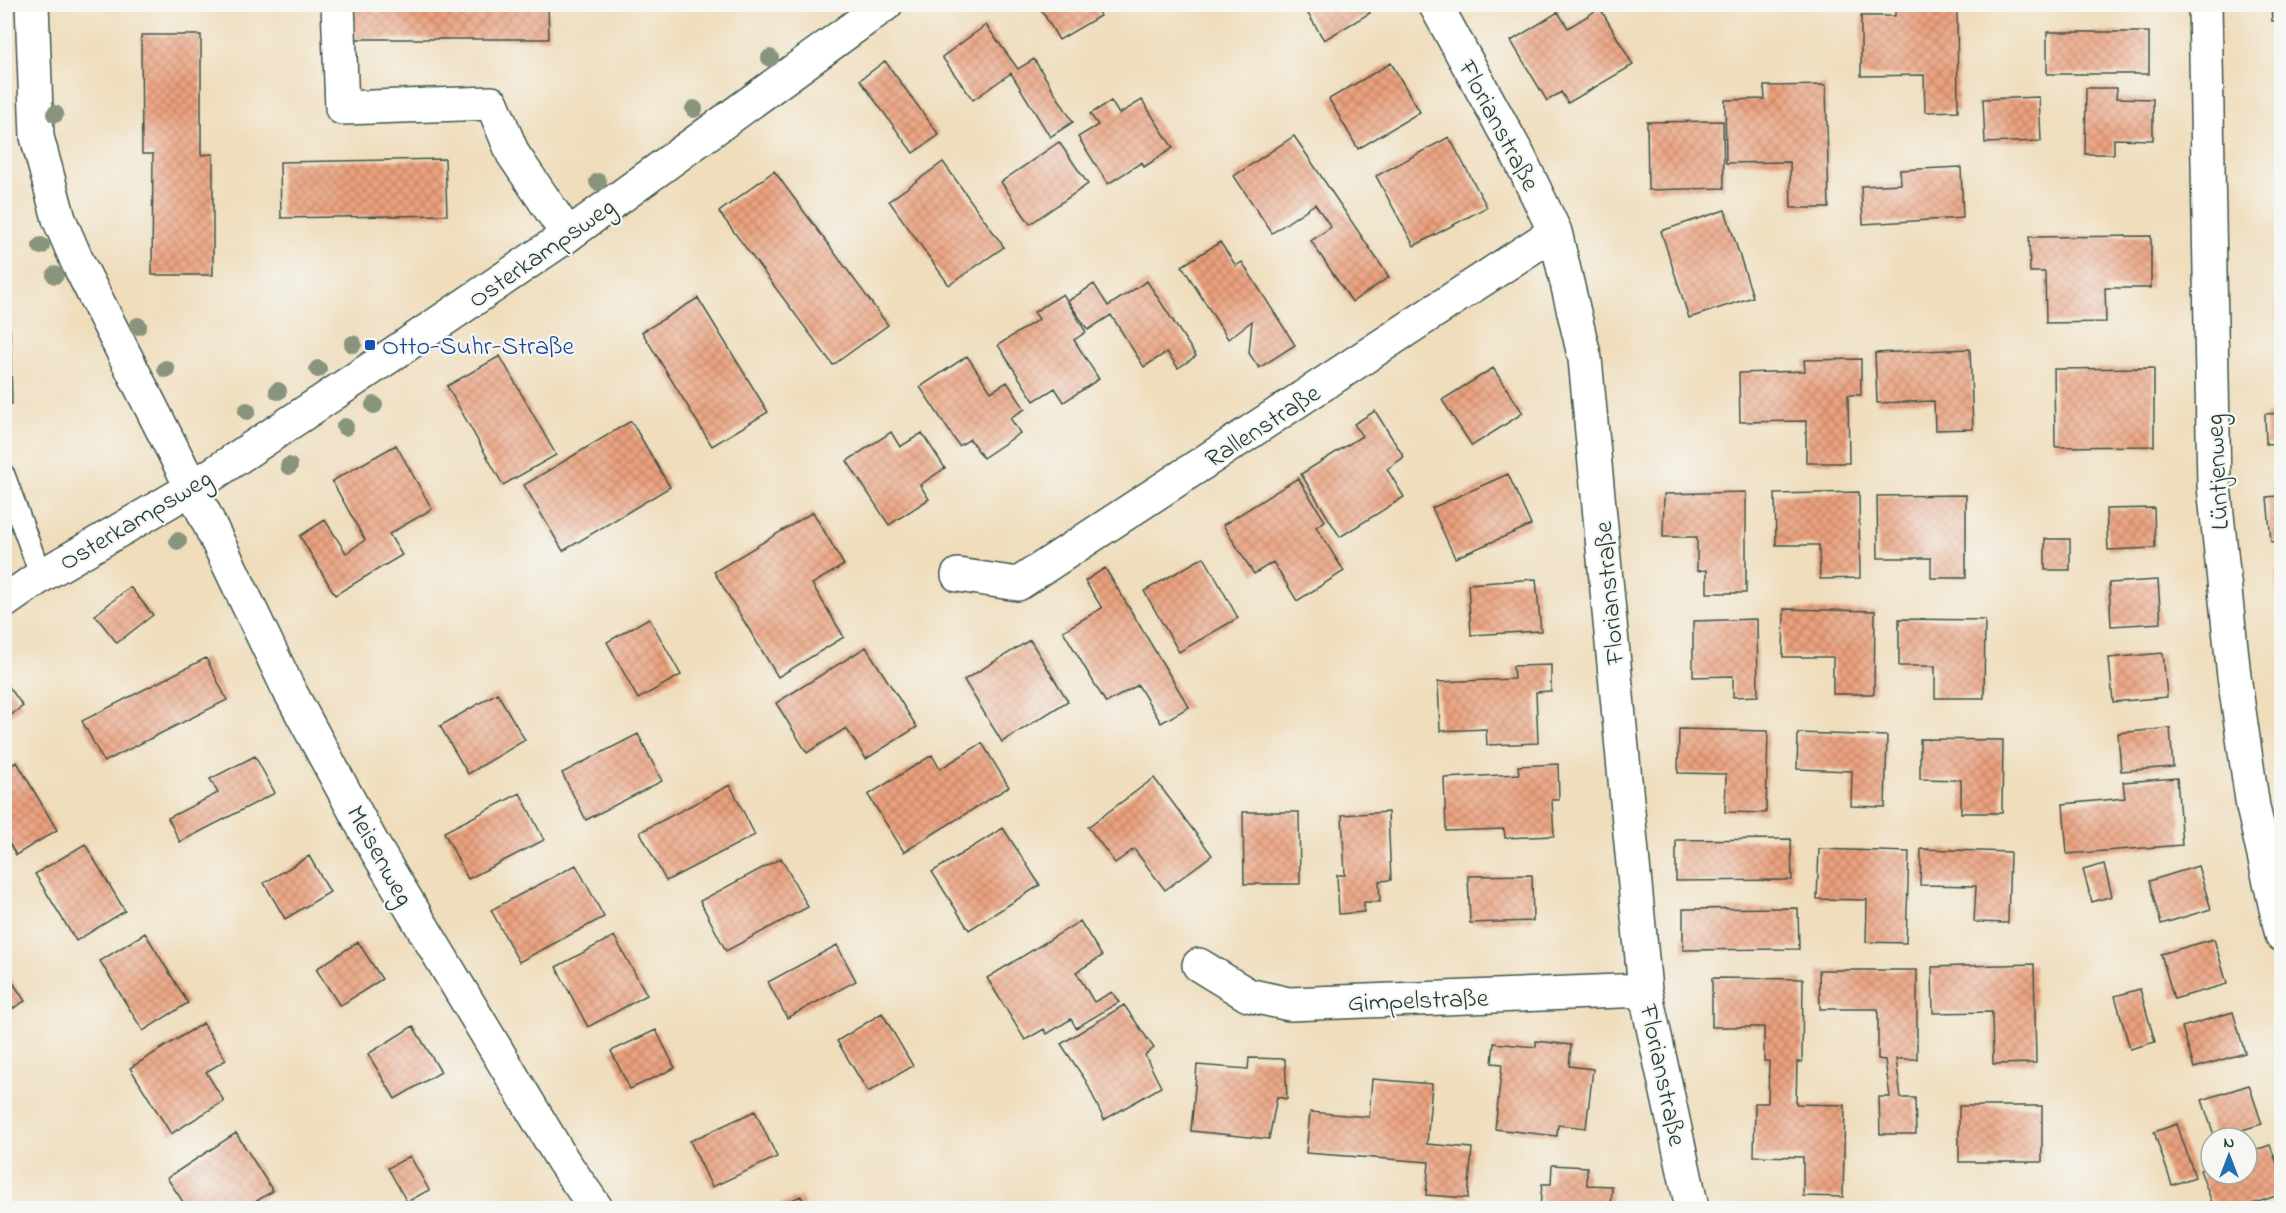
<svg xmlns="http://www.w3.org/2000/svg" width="2286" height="1213" font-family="'Indie Flower',sans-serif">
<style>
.building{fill:url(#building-cross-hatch)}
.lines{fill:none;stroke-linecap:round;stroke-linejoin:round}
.lane-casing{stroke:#3e5548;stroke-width:24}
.street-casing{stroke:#3e5548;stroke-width:36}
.lane{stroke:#fff;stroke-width:21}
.street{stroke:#fff;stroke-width:33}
.tree{fill:#88957b}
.transit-dot{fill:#1a4fb4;stroke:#f6f6f2;stroke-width:2}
.labels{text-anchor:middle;stroke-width:4.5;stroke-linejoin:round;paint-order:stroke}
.street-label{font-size:26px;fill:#1f3d34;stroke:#f6f6f2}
.transit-label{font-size:26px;fill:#164399;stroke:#f6f6f2;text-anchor:start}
</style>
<defs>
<pattern id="building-cross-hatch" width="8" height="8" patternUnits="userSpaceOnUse" patternTransform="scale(1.5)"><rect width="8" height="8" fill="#eca17e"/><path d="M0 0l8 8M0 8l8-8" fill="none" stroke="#bf8468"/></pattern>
</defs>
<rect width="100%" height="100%" fill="#f6f6f2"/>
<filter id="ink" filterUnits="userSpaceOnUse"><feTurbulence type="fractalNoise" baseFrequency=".0167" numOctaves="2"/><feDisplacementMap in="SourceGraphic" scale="12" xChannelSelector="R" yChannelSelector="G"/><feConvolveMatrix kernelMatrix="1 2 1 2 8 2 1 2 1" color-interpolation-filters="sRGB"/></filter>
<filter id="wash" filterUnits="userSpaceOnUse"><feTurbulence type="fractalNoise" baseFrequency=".008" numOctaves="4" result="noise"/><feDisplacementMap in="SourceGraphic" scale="24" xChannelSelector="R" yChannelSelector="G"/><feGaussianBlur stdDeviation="1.35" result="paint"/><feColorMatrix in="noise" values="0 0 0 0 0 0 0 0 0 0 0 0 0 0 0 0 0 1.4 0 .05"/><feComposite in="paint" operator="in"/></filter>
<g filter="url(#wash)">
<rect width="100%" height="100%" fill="#efddbc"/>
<g id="blocks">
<path class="building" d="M354,4H548L549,39H354Z
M1038,4H1094L1100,16L1059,40Z
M1302,4H1365L1370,13L1324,40Z
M1497,4H1511L1501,11Z
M1957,4L1958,111L1925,112L1924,75L1861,76V16H1895V5Z
M2091,4H2151V7H2091Z
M2271,4H2282V21H2272Z
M1600,8L1633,65L1568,103L1561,92L1547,101L1511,41L1558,12L1568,28Z
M986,25L1018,69L1034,59L1073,122L1050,137L1011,73L973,100L942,57Z
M2047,32H2149V74H2047Z
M141,35H201V155L213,154V275H152L153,154H142Z
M885,61L939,135L913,153L860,80Z
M1391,63L1420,112L1358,149L1329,99Z
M1826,85L1829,208H1791L1790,162L1726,163L1725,100L1765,99L1764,86Z
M2086,88H2117L2116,98L2153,99V140L2114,139V154H2085Z
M2275,88H2282V124L2276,125Z
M2039,97L2041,141L1985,143L1983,99Z
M1142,100L1173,148L1144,167L1142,162L1108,184L1078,137L1098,125L1090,114L1111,101L1119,114Z
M1723,121L1724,188L1648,190L1647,122Z
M1294,136L1389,277L1352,302L1311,241L1331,227L1315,204L1272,233L1234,176Z
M1449,137L1487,207L1414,246L1376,176Z
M1059,142L1088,184L1030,224L1001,182Z
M445,159L447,215L281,218L280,162Z
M943,162L1004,247L949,285L889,201Z
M1961,167L1963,218L1863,224L1861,186L1901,184L1900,170Z
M774,171L888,325L833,365L719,212Z
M1725,210L1753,297L1689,318L1661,231Z
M2151,236V288H2105L2106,322L2046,323L2045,272H2030L2029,237Z
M1220,242L1236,266L1242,262L1295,345L1259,368L1249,353L1252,321L1228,339L1182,266Z
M2276,272H2282V318L2276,319Z
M1147,281L1196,356L1178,368L1167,352L1144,367L1111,315L1088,330L1068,301L1094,284L1108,306Z
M1063,294L1086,332L1074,340L1099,379L1064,402L1055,388L1034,401L998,345L1039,319L1034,312Z
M698,298L768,412L712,446L642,332Z
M10,329L12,404H5V330Z
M1970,349L1973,429L1935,430L1934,401L1877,403L1875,353Z
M500,356L556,455L503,485L447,386Z
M967,356L991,392L1007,382L1025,409L1010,418L1020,433L983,458L970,439L959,446L920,387Z
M1861,359V395H1848L1849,463H1806V421L1740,422L1739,373L1805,371L1804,360Z
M1493,368L1523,413L1472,446L1442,400Z
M2154,368V446L2055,447L2054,369Z
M1375,411L1404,457L1387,469L1404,497L1340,537L1301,474L1362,436L1354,424Z
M2282,413V443L2266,444L2265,414Z
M631,421L670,487L563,551L524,485Z
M891,432L900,447L922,433L945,468L920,485L929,499L889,525L847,461Z
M396,445L432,509L389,534L402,555L335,595L300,536L325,520L346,553L365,540L332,481Z
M1508,474L1531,525L1455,558L1432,508Z
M1298,478L1325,521L1316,527L1344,571L1297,601L1273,562L1254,574L1223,525Z
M2282,487V541L2271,542L2267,497L2277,496L2276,488Z
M1746,492V593H1707V570L1697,571V537H1663L1664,494Z
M1859,492L1860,578L1820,579L1819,545H1776L1775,494Z
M1966,495V578H1931V558H1878L1877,496Z
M2154,508L2155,548L2108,550L2106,509Z
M813,512L844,565L812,584L844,637L778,677L714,572Z
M2045,539H2070V570H2045Z
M1204,557L1238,618L1179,652L1144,591Z
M1105,568L1189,707L1161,723L1138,685L1106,703L1063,631L1102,608L1085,581Z
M2276,572H2282V614H2279Z
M1536,579L1541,631L1471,635L1468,584Z
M2158,580L2161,623L2111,626L2109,583Z
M130,587L153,615L117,643L95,615Z
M1784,609L1875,611L1874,694H1833V657H1783Z
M649,618L681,675L638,699L607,642Z
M1757,619L1758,696L1733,697V676L1693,677V621Z
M1899,619L1985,620L1984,698H1935V666H1899Z
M1030,640L1068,701L1002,742L964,680Z
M866,647L917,727L866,759L846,728L807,753L776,703Z
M2163,653L2167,697L2113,702L2109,658Z
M206,658L227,700L104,762L82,721Z
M1551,665V691L1536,692L1538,743L1487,745L1486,729L1440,731L1438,682L1514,679L1513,666Z
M4,680L23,706L4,720Z
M497,693L525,740L468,774L440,726Z
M2170,728L2173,767L2121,771L2118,733Z
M1679,729L1768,731L1766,813L1725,812L1726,774L1678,773Z
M1798,733L1887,736L1885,807L1851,806L1852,771L1797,769Z
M638,734L662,781L586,820L562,773Z
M1920,739L2003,740L2002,813H1961V780L1920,779Z
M982,743L1009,787L904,852L868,795L932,755L940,769Z
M255,756L275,793L180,842L168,818L218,793L210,779Z
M17,762L57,830L16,855L4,835V769Z
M1558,764L1559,800H1552L1554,836L1505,838L1504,829L1446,831L1444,778L1519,774L1518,766Z
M1154,778L1212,855L1165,890L1134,849L1115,863L1088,827Z
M2177,778L2182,845L2067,854L2063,804L2125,798L2123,782Z
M730,785L755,835L666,881L640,832Z
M520,793L544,840L468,879L444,832Z
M1243,812H1299L1300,884H1244Z
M1388,812L1391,880L1379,881L1380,902H1364V912L1339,914L1337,875H1345L1342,815Z
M1003,828L1040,885L969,930L932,872Z
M1791,839L1792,880L1676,881V840Z
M85,844L125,911L76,941L35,874Z
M1819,849L1909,852L1906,943L1866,942L1867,900L1817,899Z
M1921,849L2010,852L2008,923L1974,922L1976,886L1920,885Z
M309,856L330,892L285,919L264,883Z
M781,858L808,907L726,951L700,901Z
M2104,864L2112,896L2092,902L2083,870Z
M576,865L604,917L519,962L491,910Z
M2198,866L2211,909L2161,924L2149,881Z
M1532,875L1533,921L1470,923L1468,876Z
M1798,908L1799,949L1683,950V909Z
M1080,921L1102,956L1076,972L1094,1002L1112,992L1119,1002L1076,1028L1071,1019L1047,1034L1044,1029L1025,1040L987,978Z
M145,933L188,1003L143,1031L100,961Z
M614,936L647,995L588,1027L556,967Z
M2214,939L2227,984L2174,999L2161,954Z
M358,942L382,979L340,1006L316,969Z
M837,945L856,981L787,1018L768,982Z
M2034,964L2036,1063L1993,1064L1992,1012L1933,1013L1932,967Z
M4,969L25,1001L4,1014Z
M1819,970H1917V1059H1896L1901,1098H1915L1916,1134H1880L1879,1097H1890L1885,1060L1878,1059V1009H1820Z
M1712,978L1803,979L1802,1062H1797L1796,1104L1845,1105L1843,1197L1803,1196V1157L1754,1156L1755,1103H1768L1769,1061H1764V1027H1712Z
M2140,989L2155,1042L2130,1049L2115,996Z
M1124,1005L1154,1048L1145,1055L1161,1087L1104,1120L1086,1081L1061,1044Z
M2233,1012L2245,1053L2194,1068L2182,1027Z
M882,1013L913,1066L868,1092L837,1041Z
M203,1023L226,1060L206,1072L224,1101L171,1134L130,1068Z
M413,1026L441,1072L395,1099L368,1054Z
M656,1030L675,1068L630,1089L611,1051Z
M1536,1041L1571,1045L1569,1066L1593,1069L1586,1128L1558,1125L1557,1136L1495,1129L1502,1064L1492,1063L1494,1043L1536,1047Z
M1249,1058L1285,1059L1287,1099L1277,1097L1269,1139L1191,1131L1197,1065L1248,1069Z
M1372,1079L1432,1084L1427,1144L1472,1148L1468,1198L1426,1195L1429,1162L1306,1153L1310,1112L1369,1117Z
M2249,1085L2262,1124L2215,1138L2202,1100Z
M1959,1106H2042V1162H1959Z
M755,1111L777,1157L712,1187L690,1141Z
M2177,1124L2195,1177L2172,1185L2154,1132Z
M236,1133L273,1191L245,1208H187L167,1178Z
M2270,1145L2282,1178V1194L2240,1208H2214L2200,1170L2211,1166V1174H2247V1153Z
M410,1156L429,1190L407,1202L388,1168Z
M1552,1165L1587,1167V1185L1612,1186L1611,1207L1540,1208L1542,1184H1551Z
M801,1196L806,1208H772Z"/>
</g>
</g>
<g filter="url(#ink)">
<use href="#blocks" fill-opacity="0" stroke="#3e5548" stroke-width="1.5"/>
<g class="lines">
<defs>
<path id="lane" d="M4,475L41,576"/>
<path id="street" d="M32,4L37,137L59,219L77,261L192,488L287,686L372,843L563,1161L596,1208
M338,4L342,108L492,103L513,154L568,235
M1435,4L1519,157L1555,232L1585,359L1645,990L1692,1208
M2205,4L2214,486L2234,676L2253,807L2282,935
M958,575L1018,584L1555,232
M4,602L41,576L192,488L393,354L568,235L886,4
M1199,965L1248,995L1289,1004L1645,990"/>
</defs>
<use href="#lane" class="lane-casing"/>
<use href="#street" class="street-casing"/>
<use href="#lane" class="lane"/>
<use href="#street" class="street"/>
</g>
<g class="tree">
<circle cx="770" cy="58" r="9"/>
<circle cx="694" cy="109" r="9"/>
<circle cx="55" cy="114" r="9"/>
<circle cx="598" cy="182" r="9"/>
<circle cx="41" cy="246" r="9"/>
<circle cx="55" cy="275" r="9"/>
<circle cx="138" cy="326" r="9"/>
<circle cx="353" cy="344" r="9"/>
<circle cx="166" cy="369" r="9"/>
<circle cx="318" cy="369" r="9"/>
<circle cx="278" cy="391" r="9"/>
<circle cx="374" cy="405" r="9"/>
<circle cx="247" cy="411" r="9"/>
<circle cx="345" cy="427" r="9"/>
<circle cx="289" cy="466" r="9"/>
<circle cx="178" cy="541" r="9"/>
</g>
</g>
<rect class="transit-dot" x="364" y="339" width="12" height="12" rx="3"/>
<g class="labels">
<g class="street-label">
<text transform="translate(1500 125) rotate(62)" y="9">Florianstraße</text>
<text transform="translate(541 252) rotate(-35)" y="9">Osterkampsweg</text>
<text transform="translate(1262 425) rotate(-33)" y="9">Rallenstraße</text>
<text transform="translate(2216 472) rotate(-93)" y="9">Lüntjenweg</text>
<text transform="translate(135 519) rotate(-31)" y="9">Osterkampsweg</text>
<text transform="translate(1608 593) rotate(-95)" y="9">Florianstraße</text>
<text transform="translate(381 855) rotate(61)" y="9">Meisenweg</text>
<text transform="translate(1418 999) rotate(-2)" y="9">Gimpelstraße</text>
<text transform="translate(1664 1075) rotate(78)" y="9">Florianstraße</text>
</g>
<g class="transit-label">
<text x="382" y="354">Otto-Suhr-Straße</text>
</g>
</g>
<rect width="2286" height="1213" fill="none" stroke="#f6f6f2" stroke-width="24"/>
<g transform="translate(2229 1156)"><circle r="28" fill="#f6f6f2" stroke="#a0aca6" stroke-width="1.5"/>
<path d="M0-4.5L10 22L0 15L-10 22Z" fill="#1f6fb2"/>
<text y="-9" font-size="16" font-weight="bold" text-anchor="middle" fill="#1f3d34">N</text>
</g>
</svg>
